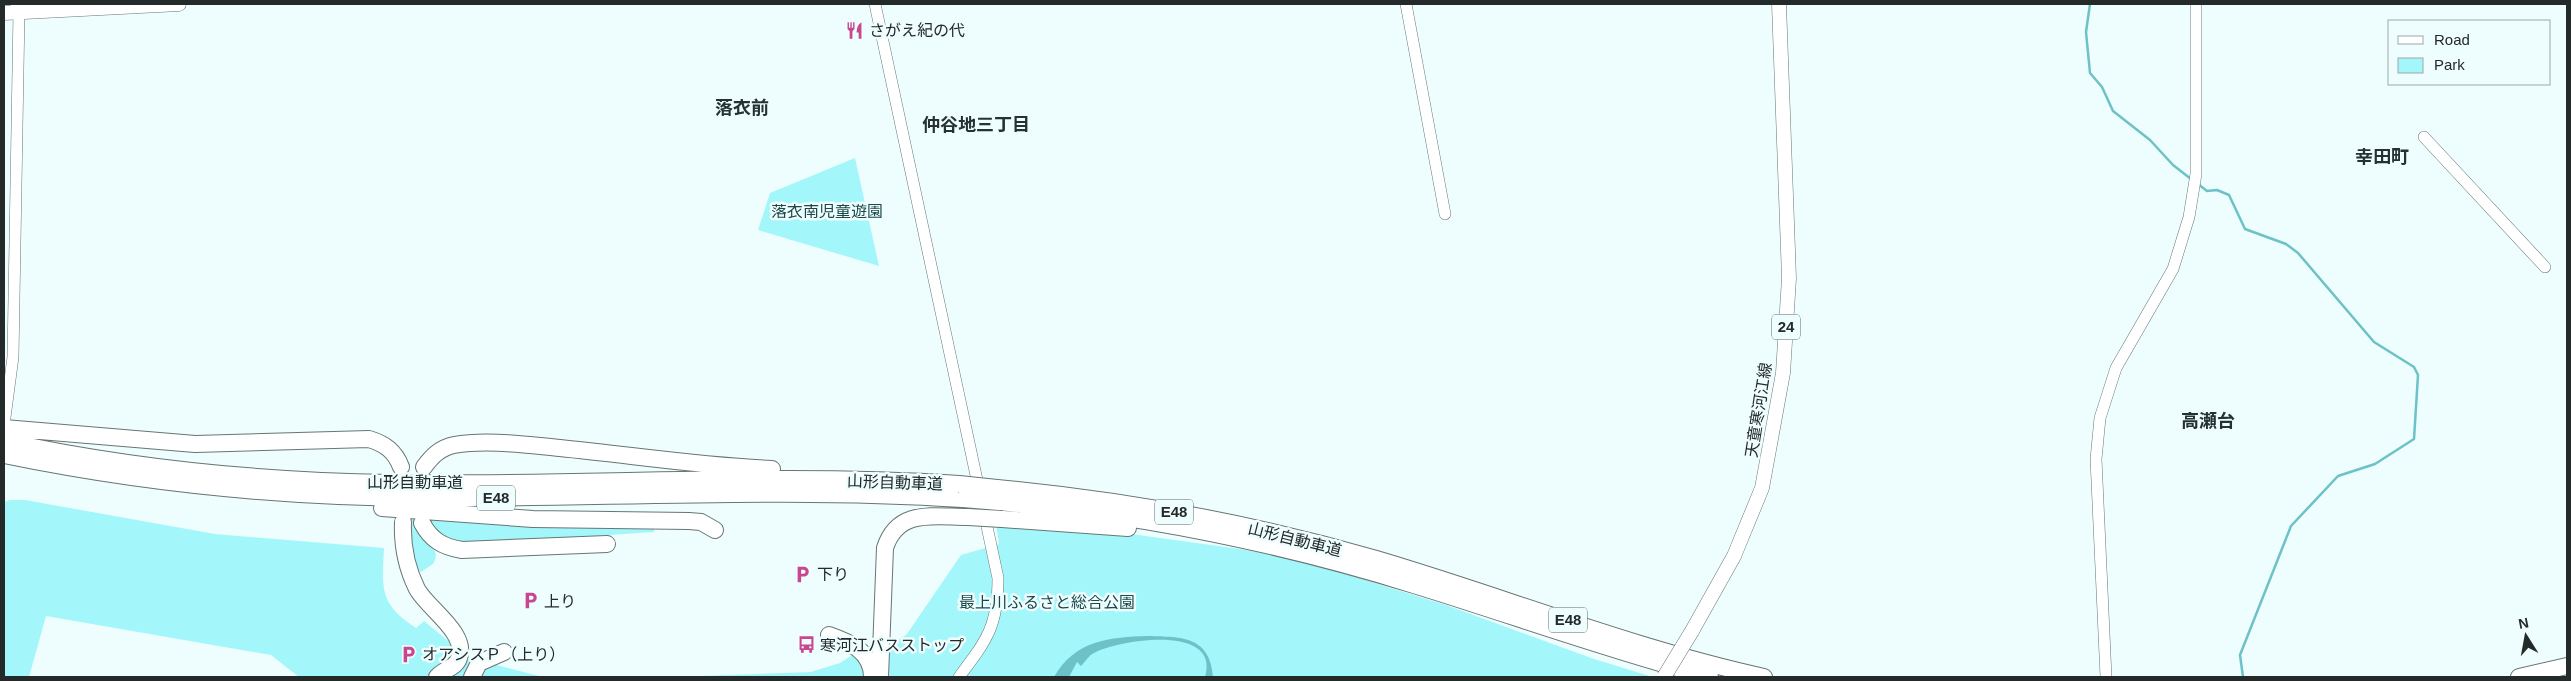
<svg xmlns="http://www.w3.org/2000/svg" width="2571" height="681" font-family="Arial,'Noto Sans JP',sans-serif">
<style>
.green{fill:#a3f7fb}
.water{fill:#6cc2c6}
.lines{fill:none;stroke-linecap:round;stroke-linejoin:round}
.stream{stroke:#6cc2c6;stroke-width:2.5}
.minor-casing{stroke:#687575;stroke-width:12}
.major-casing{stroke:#687575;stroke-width:15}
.highway-casing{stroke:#687575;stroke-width:18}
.minor{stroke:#fff;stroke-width:11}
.major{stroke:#fff;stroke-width:14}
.highway{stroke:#fff;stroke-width:16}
.major-bridge-casing{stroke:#687575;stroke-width:15;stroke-linecap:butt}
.highway-bridge-casing{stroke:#687575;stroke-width:18;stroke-linecap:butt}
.major-bridge{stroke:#fff;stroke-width:14}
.highway-bridge{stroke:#fff;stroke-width:16}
.labels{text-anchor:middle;stroke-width:5;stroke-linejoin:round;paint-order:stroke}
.shield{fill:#eefdfd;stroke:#616969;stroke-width:1}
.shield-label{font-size:15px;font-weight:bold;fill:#24292a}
.poi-label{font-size:16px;fill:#24292a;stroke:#eefdfd;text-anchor:start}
.park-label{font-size:16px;fill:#1e4749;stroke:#eefdfd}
.street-label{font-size:16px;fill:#24292a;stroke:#eefdfd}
.neighbourhood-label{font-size:18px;font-weight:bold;fill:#263232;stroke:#eefdfd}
</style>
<rect width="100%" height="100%" fill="#eefdfd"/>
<path class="green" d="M855,158L879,266L758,230L770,193Z
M10,500H25L215,534L384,548C382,589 379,604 416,628L424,621L469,658L543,677H299L271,655L46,616L29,677H4V502Z
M411,517H414C415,525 419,535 424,541C433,549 440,551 433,564L421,572L418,571L408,540Z
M427,518L654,528V532L459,545L447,543Z
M996,525L1095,529L1240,549L1300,560L1446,605L1594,659L1653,677H673L811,672L840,663L854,654L893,643L906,635L911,628L961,555L999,544Z"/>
<path class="water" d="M1148,636C1182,637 1210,636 1213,677H1205C1221,624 1120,639 1094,653C1089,655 1085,662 1081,666L1077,662L1069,677H1054C1075,640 1110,637 1148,636Z"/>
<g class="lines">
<path class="stream" d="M2090,4L2086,32L2090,73L2102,87L2113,111L2150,140L2173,165L2191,179
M2198,184L2207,191L2217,190L2229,195L2245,229L2286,244L2298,253L2374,342L2414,367L2418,375L2414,439L2375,464L2338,476L2291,526L2240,655L2243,677"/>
<defs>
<path id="minor" d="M875,4L998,578C998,626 987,640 959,677
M1406,4L1445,214
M2424,137L2545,267
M4,425L13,357L19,12L16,4
M2106,677L2096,459L2100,418L2116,368L2173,269L2189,217L2196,174V4"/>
<path id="major" d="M4,13L179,4
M1692,631L1734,556L1762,488L1783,373L1789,278L1779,4"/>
<path id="highway" d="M4,428L195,444L369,439C385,444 395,451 401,467
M4,441C130,468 262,481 391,483C581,486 770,472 959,484
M4,455C140,483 278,497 417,498C599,499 781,487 963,499
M424,467C432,456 440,448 454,445C487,439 527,445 560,448C631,455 701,466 772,469
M997,488C1125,500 1252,523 1376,559C1505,597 1632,648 1764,677
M999,502C1139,515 1279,543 1414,585C1512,615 1610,651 1710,677
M382,508L533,519L689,521L701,522L715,530
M1002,519L1128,528
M403,522C402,546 406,567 417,589C428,609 468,633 459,658C456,668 444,669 437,677
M422,523C431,540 443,547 462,550L607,544
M829,635C849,642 872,651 872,677
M472,677L479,663L504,652
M880,677L885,548C898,508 934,517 968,517
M2519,677L2567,666"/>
</defs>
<use href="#minor" class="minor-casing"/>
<use href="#major" class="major-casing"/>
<use href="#highway" class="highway-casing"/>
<use href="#minor" class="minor"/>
<use href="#major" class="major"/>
<use href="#highway" class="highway"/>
<defs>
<path id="major-bridge" d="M1664,677L1692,631"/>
<path id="highway-bridge" d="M959,484L997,488
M963,499L999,502
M968,517L1002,519"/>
</defs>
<use href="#major-bridge" class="major-bridge-casing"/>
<use href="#highway-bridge" class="highway-bridge-casing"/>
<use href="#major-bridge" class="major-bridge"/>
<use href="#highway-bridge" class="highway-bridge"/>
</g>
<defs>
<symbol id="restaurant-bare" viewBox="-9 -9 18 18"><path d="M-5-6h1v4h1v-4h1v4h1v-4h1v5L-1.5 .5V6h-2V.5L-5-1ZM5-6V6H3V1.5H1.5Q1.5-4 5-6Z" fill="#c9478f" stroke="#eefdfd" stroke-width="2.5" paint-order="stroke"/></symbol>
<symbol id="parking-bare" viewBox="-9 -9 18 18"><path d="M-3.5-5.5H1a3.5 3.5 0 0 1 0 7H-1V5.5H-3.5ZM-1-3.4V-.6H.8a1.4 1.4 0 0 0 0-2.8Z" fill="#c9478f" stroke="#eefdfd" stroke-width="2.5" paint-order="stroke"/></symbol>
<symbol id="bus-bare" viewBox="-9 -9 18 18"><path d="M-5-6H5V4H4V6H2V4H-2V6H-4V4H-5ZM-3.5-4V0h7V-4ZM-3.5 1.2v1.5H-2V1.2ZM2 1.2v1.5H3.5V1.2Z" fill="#c9478f" stroke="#eefdfd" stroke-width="2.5" paint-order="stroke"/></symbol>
</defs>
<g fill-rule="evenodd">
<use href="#restaurant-bare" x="842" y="18" width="25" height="25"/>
<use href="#parking-bare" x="790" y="562" width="25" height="25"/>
<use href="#parking-bare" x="518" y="588" width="25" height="25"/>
<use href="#bus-bare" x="794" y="632" width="25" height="25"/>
<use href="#parking-bare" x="396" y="642" width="25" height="25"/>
</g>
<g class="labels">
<g class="shield">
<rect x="1772" y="314.5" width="28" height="25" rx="4"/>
<rect x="477" y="485.5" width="38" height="25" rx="4"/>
<rect x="1155" y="499.5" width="38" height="25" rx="4"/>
<rect x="1549" y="607.5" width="38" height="25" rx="4"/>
</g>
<g class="shield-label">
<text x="1786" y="332">24</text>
<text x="496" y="503">E48</text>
<text x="1174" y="517">E48</text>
<text x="1568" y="625">E48</text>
</g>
<g class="poi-label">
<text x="869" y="36">さがえ紀の代</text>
<text x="817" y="580">下り</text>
<text x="544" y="607">上り</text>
<text x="820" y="651">寒河江バスストップ</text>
<text x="422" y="660">オアシスＰ（上り）</text>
</g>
<g class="park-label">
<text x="827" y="217">落衣南児童遊園</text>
<text x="1047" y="608">最上川ふるさと総合公園</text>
</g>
<g class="street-label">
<text transform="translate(1758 410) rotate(-81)" y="6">天童寒河江線</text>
<text x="415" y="488">山形自動車道</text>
<text transform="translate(895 482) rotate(2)" y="6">山形自動車道</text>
<text transform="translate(1295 539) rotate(14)" y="6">山形自動車道</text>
</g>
<g class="neighbourhood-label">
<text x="742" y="114">落衣前</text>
<text x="976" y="131">仲谷地三丁目</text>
<text x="2382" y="163">幸田町</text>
<text x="2208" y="427">高瀬台</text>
</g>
</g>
<rect width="2571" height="681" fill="none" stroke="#24292a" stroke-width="10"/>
<rect x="2388" y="20" width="162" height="65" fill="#eefdfd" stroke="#9da8a9"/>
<rect x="2398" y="36" width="25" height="8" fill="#ffffff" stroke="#9da8a9"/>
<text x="2434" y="45" font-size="15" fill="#24292a">Road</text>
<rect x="2398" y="58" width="25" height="15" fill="#a3f7fb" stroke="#9da8a9"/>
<text x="2434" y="70" font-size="15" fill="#24292a">Park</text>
<g transform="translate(2526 636) rotate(349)" stroke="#eefdfd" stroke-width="4" paint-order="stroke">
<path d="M0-4L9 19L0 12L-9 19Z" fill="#24292a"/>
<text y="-8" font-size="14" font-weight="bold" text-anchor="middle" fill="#24292a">N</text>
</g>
</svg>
